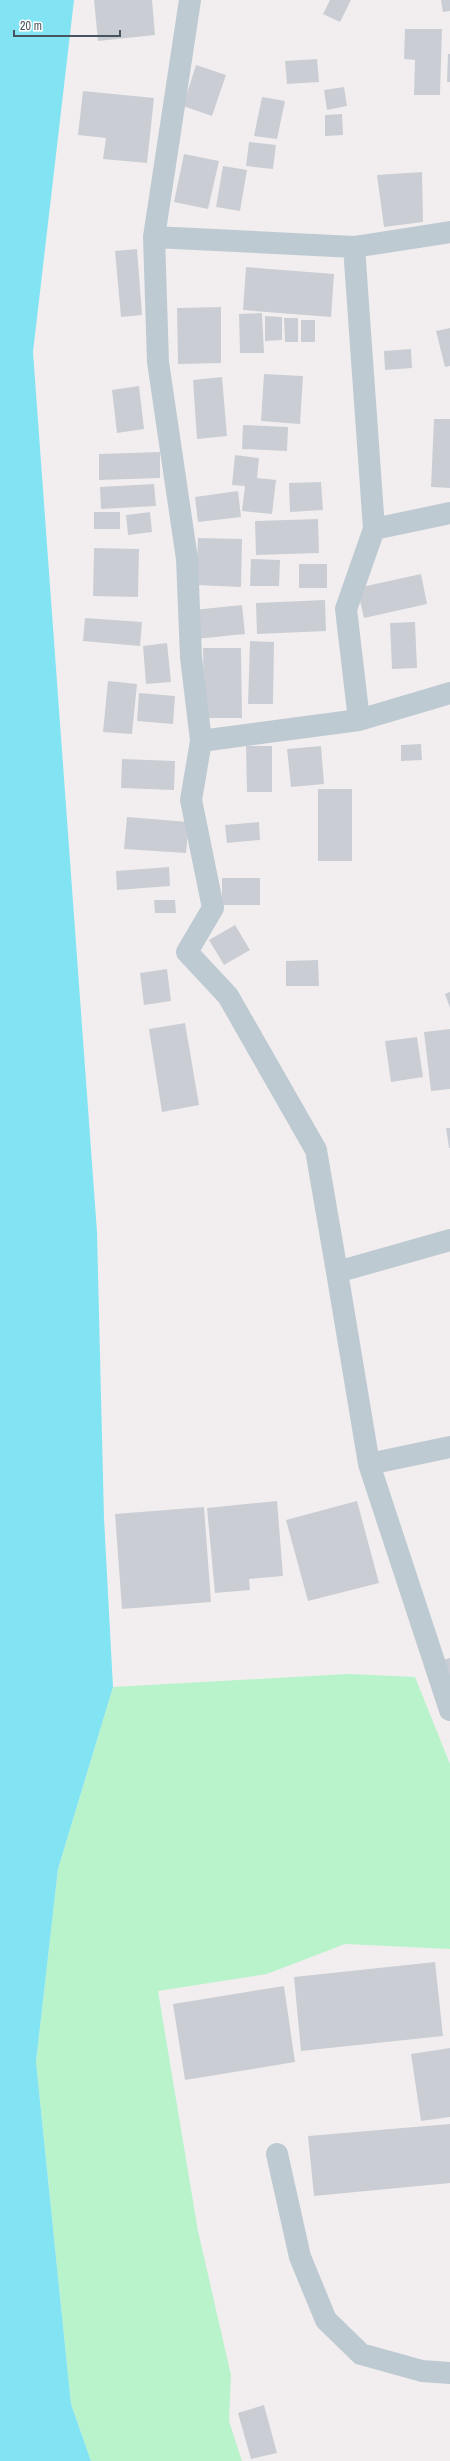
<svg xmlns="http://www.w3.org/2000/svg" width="450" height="2461" font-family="'Archivo Narrow',sans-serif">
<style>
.green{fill:#b9f3cb}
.water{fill:#82e4f3}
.building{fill:#caced4}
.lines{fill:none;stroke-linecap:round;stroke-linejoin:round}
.minor{stroke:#becad2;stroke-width:22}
</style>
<rect width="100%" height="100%" fill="#f2eeef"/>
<path class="green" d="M348,1674L415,1677L450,1764V1949L345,1944L267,1974L158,1991L198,2231L231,2375L229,2421L242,2461H91L71,2404L36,2062L58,1869L113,1687Z"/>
<path class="water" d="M0,0H74L33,352L97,1232L104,1518L113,1687L58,1869L36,2062L71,2404L91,2461H0Z"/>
<path class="building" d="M94,0H152L155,35L98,41Z
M330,0H351L340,22L323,14Z
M441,0H450V11L443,12Z
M405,29H442L440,95H414L415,60L404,59Z
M448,54H450V82H447Z
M317,59L319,82L287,84L285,61Z
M196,65L226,75L212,116L183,106Z
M344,87L347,106L327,110L324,90Z
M83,91L154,98L147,163L103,159L106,138L78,135Z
M262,97L285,101L277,139L254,136Z
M342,114L343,135L325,136V115Z
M249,142L276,145L273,169L246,166Z
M184,154L219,161L208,209L174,202Z
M223,166L247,170L240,211L216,207Z
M422,172L423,222L384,227L377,175Z
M137,249L142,315L121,317L115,251Z
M246,267L334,274L331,317L243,310Z
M221,307V363L178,364L177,308Z
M262,313L264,353H240L239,314Z
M265,316L282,317V340L265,341Z
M284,318H298V342H285Z
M301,320H315V342H301Z
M450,328V366L445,367L436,331Z
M411,349L412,368L385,370L384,351Z
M264,374L303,376L300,424L261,421Z
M222,377L227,436L197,439L193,380Z
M139,386L144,429L117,433L112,390Z
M434,419H450V488L431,487Z
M243,425L288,427L287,451L242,449Z
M160,452V478L99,480V454Z
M235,455L259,458L257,478L276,480L272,514L242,511L245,486L232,485Z
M321,482L323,510L290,512L289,483Z
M154,484L156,506L101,509L100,487Z
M238,491L241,517L198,522L195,497Z
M94,512H120V529H94Z
M150,512L152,532L128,535L126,515Z
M318,519L319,553L256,555L255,521Z
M198,538L242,539L241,587L196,585Z
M94,548L139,549L138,597L93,596Z
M251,559L280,560L279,586H250Z
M299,564H327V588H299Z
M421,574L427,604L364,618L357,588Z
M325,600L326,631L257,634L256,603Z
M242,605L245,634L196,639L193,610Z
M85,618L142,622L140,646L83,641Z
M415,622L417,668L392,669L390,623Z
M250,641L274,642L273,704H248Z
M167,643L171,682L146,684L143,646Z
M203,648H241L242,718H204Z
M108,681L137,684L132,734L103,732Z
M139,693L175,696L173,724L137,721Z
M421,744L422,760L401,761V745Z
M246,746H272V792H247Z
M321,746L324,784L291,787L287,749Z
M122,759L175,761L174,790L121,788Z
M318,789H352V861H318Z
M127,817L189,822L186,853L124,849Z
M259,822L260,840L227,843L225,825Z
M169,867L170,886L117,890L116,871Z
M222,878H260V905H222Z
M154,900H175L176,913H155Z
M235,925L250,950L224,965L209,940Z
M318,960L319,986H286V961Z
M167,969L171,1001L144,1005L140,973Z
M450,992V1008L445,994Z
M185,1023L199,1105L162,1112L149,1029Z
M450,1029V1089L431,1091L424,1032Z
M417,1037L423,1077L391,1082L385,1041Z
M446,1128H450V1148H449Z
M277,1501L283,1576L249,1579L250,1590L215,1593L207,1508Z
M357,1501L379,1583L308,1601L286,1520Z
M204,1507L211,1602L122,1609L115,1514Z
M450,1658V1695L443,1660Z
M435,1962L443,2036L301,2051L294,1977Z
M284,1986L295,2062L185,2080L173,2004Z
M450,2048V2117L421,2121L411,2054Z
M450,2124V2183L314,2196L308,2136Z
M264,2405L277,2453L251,2459L238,2413Z"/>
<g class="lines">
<path class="minor" d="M190,0L154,237L158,362L187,559L191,657L201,741L191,800L213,908L187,952L228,996L316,1150L337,1272
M154,237L354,247L450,232
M354,247L374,529L346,609L359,720
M374,529L450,513
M201,741L359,720L450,693
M450,1240L337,1272L369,1464L450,1710
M369,1464L450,1447
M277,2154L300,2257L326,2320L361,2354L422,2371L450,2373"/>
</g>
<path d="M14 30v6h106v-6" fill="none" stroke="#45545e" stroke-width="2"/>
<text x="20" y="30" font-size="12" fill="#45545e" stroke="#ffffff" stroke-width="3" paint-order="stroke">20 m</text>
</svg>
